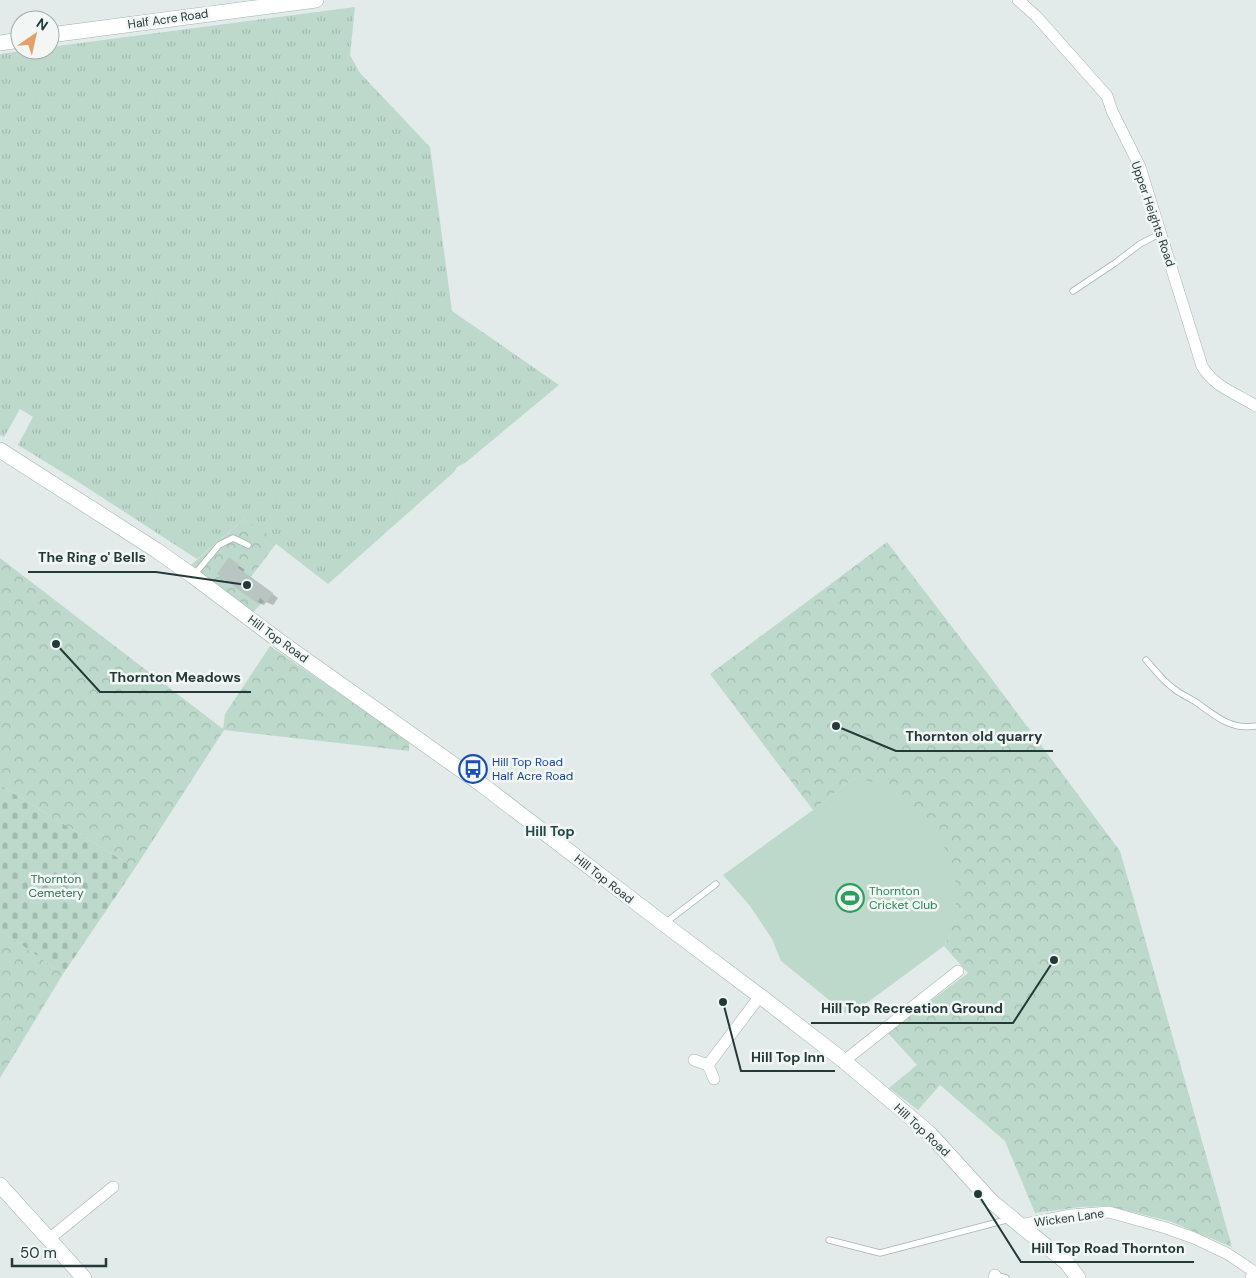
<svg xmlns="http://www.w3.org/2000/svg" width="1256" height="1278" font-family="'DM Sans',sans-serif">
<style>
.grass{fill:url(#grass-tufts)}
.cemetery{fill:url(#cemetery-stones)}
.park{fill:url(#park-crowns)}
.pitch{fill:#bdd9cb}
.shadow{fill:#0003}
.building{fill:#b8c5c2}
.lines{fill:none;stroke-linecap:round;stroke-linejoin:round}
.lane-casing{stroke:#a5b2b0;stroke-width:7}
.street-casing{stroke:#a5b2b0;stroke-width:12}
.secondary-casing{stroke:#9fb2af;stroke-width:16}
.lane{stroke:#fff;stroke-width:5.5}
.street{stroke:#fff;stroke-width:11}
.secondary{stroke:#fff;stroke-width:15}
.labels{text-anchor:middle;stroke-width:5;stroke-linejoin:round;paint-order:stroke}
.street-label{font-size:12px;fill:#243a38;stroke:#f2f7f6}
.transit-label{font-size:12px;fill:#164399;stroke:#f2f7f6;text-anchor:start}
.park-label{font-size:12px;fill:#326c55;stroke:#f2f7f6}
.leisure-label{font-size:12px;fill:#27864d;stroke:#f2f7f6;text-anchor:start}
.neighbourhood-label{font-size:14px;font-weight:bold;fill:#224a48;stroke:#f2f7f6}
.leader{fill:none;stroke:#243a38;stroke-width:2}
.callout-dot{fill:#243a38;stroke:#f2f7f6;stroke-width:2}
.callout-label{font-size:14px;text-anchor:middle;font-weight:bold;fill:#243a38;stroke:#f2f7f6;stroke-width:5;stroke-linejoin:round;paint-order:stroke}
</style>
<defs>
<pattern id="grass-tufts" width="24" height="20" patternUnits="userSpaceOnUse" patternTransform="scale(1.25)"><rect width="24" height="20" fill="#bdd9cb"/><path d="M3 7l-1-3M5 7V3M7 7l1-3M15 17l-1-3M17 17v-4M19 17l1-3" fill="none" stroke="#a2bbaf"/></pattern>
<pattern id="cemetery-stones" width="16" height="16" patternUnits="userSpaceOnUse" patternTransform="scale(1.25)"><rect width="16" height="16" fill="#bdd9cb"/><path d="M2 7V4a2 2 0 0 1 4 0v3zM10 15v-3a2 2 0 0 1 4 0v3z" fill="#a2bbaf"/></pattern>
<pattern id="park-crowns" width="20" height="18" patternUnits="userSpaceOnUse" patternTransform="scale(1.25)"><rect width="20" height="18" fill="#bdd9cb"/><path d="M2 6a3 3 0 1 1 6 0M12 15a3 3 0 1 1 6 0" fill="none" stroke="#a2bbaf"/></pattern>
</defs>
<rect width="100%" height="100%" fill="#e2ebe9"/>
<path class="grass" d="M355,7L350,55L360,73L430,147L452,311L559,385L465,463L457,467L454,472L328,584L244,519L197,559L80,483L18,445L33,417L20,409L4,437L0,435V54L29,50H50V47Z"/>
<path class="cemetery" d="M0,785L135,868L63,974L0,930Z"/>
<path class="park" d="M244,519L278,541L251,577L273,593L253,612L191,565Z
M887,542L988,674L1120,851L1232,1247L1169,1221L1108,1206L1080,1207L1035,1213L1005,1141L940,1085L918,1110L889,1088L917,1065L888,1033L968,973L944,946L951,933L854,778L813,810L710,674Z
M0,558L223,729L225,714L270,646L409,741V751L224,730L135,868L0,785Z
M0,930L63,974L0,1078Z"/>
<path class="pitch" d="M854,778L891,786L909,800L943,842L958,890L951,933L944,946L849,1016L781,961L772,939L750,906L723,875L813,810Z"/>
<path class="shadow" d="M235,563L245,570L243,572L278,598L273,605L266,602L264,605L257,602L218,573Z"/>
<path class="building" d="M229,557L239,565L238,568L273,593L266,603L260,598L257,603L217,574Z"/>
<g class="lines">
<defs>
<path id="lane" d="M1073,291L1115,263L1140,244L1161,233
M194,575L219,545L233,538L248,545
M1146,660C1155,670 1163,681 1173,688C1181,695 1191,698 1200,705C1218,718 1232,730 1256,726
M665,923L716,884
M829,1240L880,1253L1010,1219
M995,1275L1006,1278"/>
<path id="street" d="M1018,0L1036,16L1107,96L1112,111L1140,167L1202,366C1214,387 1237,394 1256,406
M694,1060L708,1065L760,996
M844,1061L958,971
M708,1065L714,1079
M1020,1225L1071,1215L1109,1212L1166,1228L1194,1238L1228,1254L1256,1273
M49,1239L113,1187
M994,1278L995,1275"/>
<path id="secondary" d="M50,35L316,0
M0,43L20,40
M0,450L156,550L193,576L282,643L481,784L664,924L760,996L844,1061L929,1133L991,1201L1020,1225L1067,1263L1078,1278
M0,1185L84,1278
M1253,1278L1256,1276"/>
</defs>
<use href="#lane" class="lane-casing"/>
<use href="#street" class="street-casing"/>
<use href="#secondary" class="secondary-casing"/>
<use href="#lane" class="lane"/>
<use href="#street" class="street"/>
<use href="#secondary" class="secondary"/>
</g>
<defs>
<symbol id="bus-ring" viewBox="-11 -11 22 22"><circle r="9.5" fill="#f2f7f6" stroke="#1a4fb4" stroke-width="1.5"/><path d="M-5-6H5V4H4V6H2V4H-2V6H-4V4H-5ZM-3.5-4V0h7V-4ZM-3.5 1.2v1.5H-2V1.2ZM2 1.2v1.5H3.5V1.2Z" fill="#1a4fb4"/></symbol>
<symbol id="stadium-ring" viewBox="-11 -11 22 22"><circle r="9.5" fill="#f2f7f6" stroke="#2e9e5b" stroke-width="1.5"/><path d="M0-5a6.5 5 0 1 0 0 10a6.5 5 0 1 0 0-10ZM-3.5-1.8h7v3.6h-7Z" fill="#2e9e5b"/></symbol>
</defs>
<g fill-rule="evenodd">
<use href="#bus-ring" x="457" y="753" width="32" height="32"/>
<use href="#stadium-ring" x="834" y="882" width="32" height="32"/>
</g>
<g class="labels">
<g class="street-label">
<text transform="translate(168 19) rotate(-8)" y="4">Half Acre Road</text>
<text transform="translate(1153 214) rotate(71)" y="4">Upper Heights Road</text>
<text transform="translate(278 639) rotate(36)" y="4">Hill Top Road</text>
<text transform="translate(604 879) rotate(38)" y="4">Hill Top Road</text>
<text transform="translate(922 1130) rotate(43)" y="4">Hill Top Road</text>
<text transform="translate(1069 1218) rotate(-8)" y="4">Wicken Lane</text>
</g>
<g class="transit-label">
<text x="492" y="766">Hill Top Road<tspan x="492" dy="14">Half Acre Road</tspan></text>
</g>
<g class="park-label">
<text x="56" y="883">Thornton<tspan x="56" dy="14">Cemetery</tspan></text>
</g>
<g class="leisure-label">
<text x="869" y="895">Thornton<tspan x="869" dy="14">Cricket Club</tspan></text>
</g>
<g class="neighbourhood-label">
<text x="550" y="836">Hill Top</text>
</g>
</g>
<path class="leader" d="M247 585L156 572H28M56 644L100 692H251M836 726L896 751H1053M1054 960L1013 1023H811M723 1002L741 1071H835M978 1194L1021 1262H1194"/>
<g class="callout-dot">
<circle cx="247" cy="585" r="5"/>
<circle cx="56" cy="644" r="5"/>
<circle cx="836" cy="726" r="5"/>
<circle cx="1054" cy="960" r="5"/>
<circle cx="723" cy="1002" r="5"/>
<circle cx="978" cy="1194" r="5"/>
</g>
<g class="callout-label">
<text x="92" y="562">The Ring o' Bells</text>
<text x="175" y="682">Thornton Meadows</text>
<text x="974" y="741">Thornton old quarry</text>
<text x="912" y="1013">Hill Top Recreation Ground</text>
<text x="788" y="1062">Hill Top Inn</text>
<text x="1108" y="1253">Hill Top Road Thornton</text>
</g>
<g transform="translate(35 35) rotate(34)"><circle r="24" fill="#f2f7f6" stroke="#a0abaa"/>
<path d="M0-4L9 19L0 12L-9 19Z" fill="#e3a068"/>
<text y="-8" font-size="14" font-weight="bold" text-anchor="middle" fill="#243a38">N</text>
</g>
<path d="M12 1258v8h94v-8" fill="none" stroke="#243a38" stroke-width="2.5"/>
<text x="20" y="1258" font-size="15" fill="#243a38" stroke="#f2f7f6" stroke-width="4" paint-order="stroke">50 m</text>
</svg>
